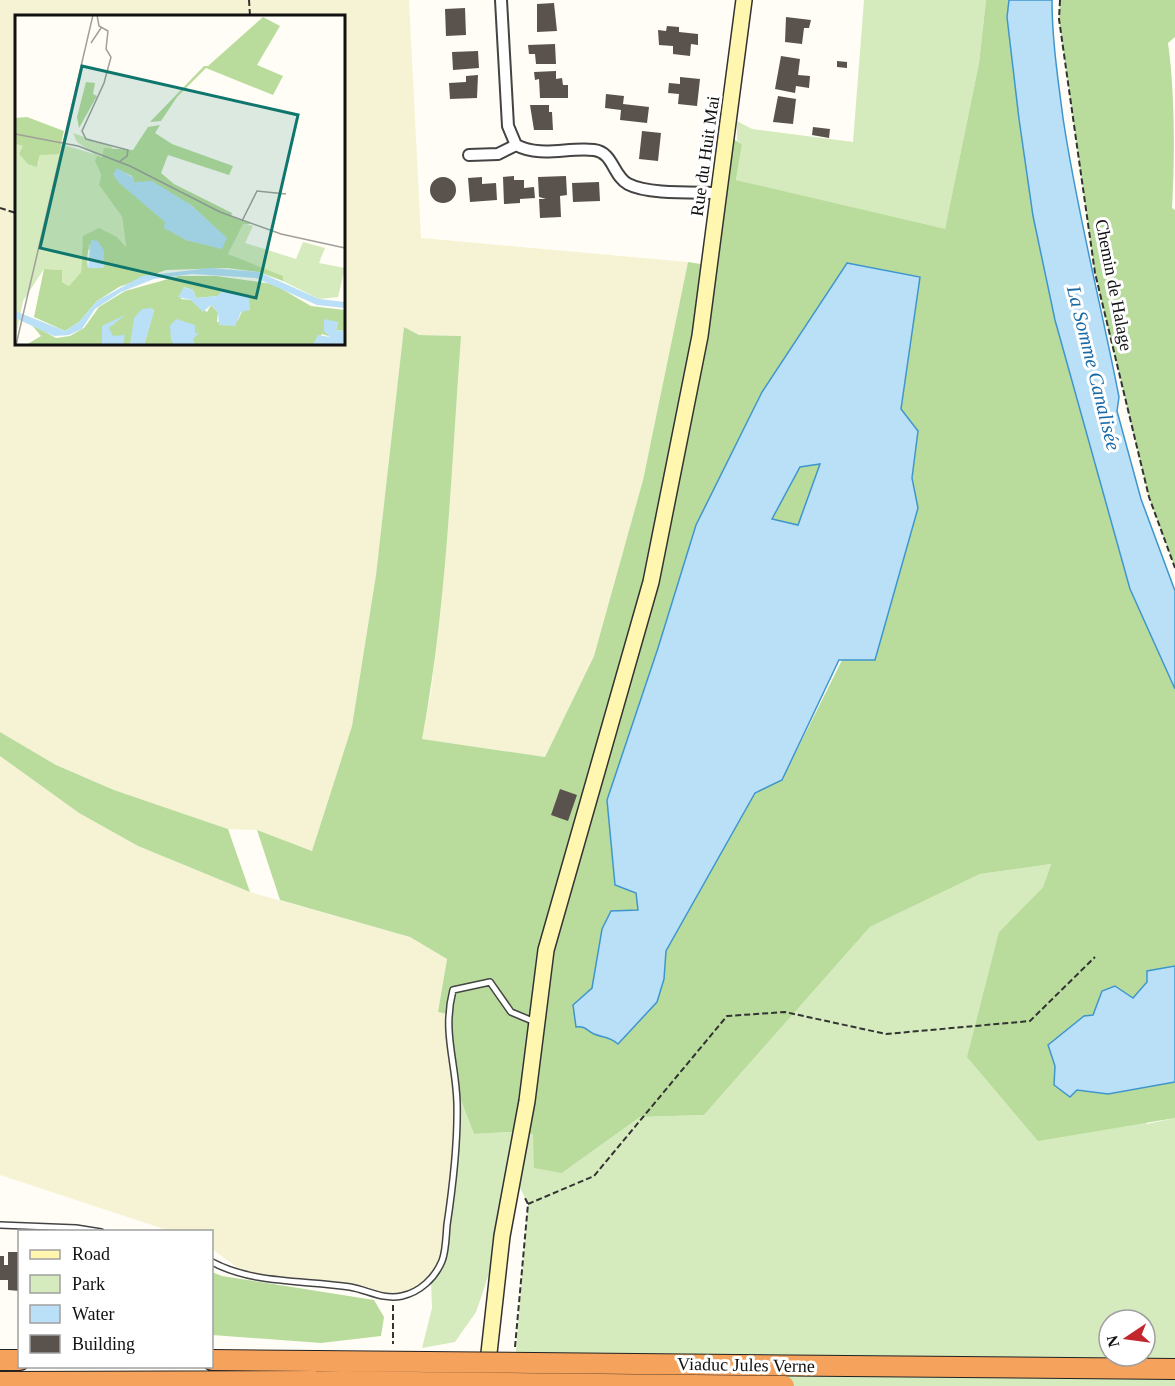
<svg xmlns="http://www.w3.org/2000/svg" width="1175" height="1386" font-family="'Times New Roman',serif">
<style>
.farmland{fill:#f6f3d4;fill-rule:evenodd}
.green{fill:#d5ebbd;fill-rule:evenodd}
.forest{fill:#b9dc9c;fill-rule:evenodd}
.water{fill:#b9e0f7;stroke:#3f96cf;stroke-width:1.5;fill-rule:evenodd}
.building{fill:#5a524d}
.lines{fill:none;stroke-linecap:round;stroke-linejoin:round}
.lane-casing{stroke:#444;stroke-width:8}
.street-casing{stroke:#444;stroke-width:14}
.secondary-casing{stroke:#333;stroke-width:18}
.highway-casing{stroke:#222;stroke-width:22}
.path{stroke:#333;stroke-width:2;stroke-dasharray:6 3;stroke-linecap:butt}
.lane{stroke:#fff;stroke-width:5}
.street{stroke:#fff;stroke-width:10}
.secondary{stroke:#fff6b0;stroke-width:15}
.highway{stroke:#f5a25d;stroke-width:20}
.highway-bridge-casing{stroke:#222;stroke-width:22;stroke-linecap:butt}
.highway-bridge{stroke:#f5a25d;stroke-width:20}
.labels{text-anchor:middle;stroke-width:6;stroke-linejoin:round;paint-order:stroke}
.street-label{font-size:18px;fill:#111;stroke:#fff}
.water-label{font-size:20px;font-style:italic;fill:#1768a6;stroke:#fff}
.inset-road{fill:none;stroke:#a09f9a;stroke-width:1.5}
.view{fill:#0f766e;fill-opacity:0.15;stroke:#0f766e;stroke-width:3}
.inset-edge{fill:none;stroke:#111;stroke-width:3}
</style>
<rect width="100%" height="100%" fill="#fffdf5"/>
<path class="farmland" d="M0,0H409L421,238L688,262L643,480L594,656L545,757L421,739L432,686L460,336L419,335L404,327L376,575L352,726L312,851L257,830L228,829L114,790L56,765L0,732ZM16,16H344V344H16Z
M0,756L79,813L138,846L250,892L410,937L447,959L438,1012L447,1014L457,1102L454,1178L442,1261L431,1281L402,1296L377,1297L367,1291L246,1274L212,1249V1232L170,1231L0,1175Z"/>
<path class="green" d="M864,0H986L979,63L945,230L736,180L742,144L737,140V121L752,129L853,142Z
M1051,864L1043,887L999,932L1147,1124L1175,1118V1386H513L528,1204L520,1188L510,1197L502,1236L476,1312L455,1342L422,1348L432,1308L431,1281L442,1261L454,1178L455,1085L474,1134L509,1132L533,1134L562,1173L640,1117L704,1115L870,927L980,874ZM1109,1320H1145V1356H1109Z"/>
<path class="forest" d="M986,0H1009L1007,17L1019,119L1033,216L1055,320L1130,589L1175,689V966L1147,971V982L1133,998L1093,1015L1048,1045L1055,1066L1054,1085L1108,1094L1175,1082V1118L1038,1141L967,1057L999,932L1043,887L1051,864L980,874L870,927L704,1115L640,1117L562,1173L534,1168L533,1134L509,1132L474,1134L455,1085L447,1014L438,1012L447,959L410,937L280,900L257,830L312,851L352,726L376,575L404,327L419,335L461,336C451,470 447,606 422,739L545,757L594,656L643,480L688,262L713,266L728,136L742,144L736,180L945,229L979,63ZM919,277L901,409L918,431L912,478L918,508L782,780L755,793L665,951L664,979L610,1036C586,1033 584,1025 573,1005L592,988L602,928L611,911L638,910L636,893L615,885L607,800L658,648L696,525Z
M1060,0H1175V37L1168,43C1175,93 1175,157 1172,208L1175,210V568L1149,497L1095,273L1059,19Z
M821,464L798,525L772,519L800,467Z
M0,732L56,765L114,790L228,829L250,892L138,846L79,813L0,756Z
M212,1272L222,1276L374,1300L384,1317L381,1336L321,1343L212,1335Z"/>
<path class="water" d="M1009,0H1052C1052,40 1058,79 1063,118C1077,212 1101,304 1119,397L1117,411L1141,499L1175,591V689L1130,589L1055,320L1033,216L1019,119L1007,17Z
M847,263L920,277L901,409L918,431L912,478L918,508L875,660H839L782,780L755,793L666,951L664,979L657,1002L618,1044C609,1036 604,1038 594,1034C586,1030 586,1026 576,1027L573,1005L592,988L602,929L611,911L638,910L636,893L615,885L607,800L658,648L696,525L762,392ZM820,464L798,525L772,519L800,467Z
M1175,966V1082L1108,1094L1077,1090L1070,1097L1054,1085L1055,1066L1048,1045L1084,1016L1093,1015L1102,991L1115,986L1133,998L1147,982V971Z"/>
<path class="building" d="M554,3L557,31L537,32V4Z
M465,8L466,35L446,36L445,9Z
M786,17L811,20L809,28H804L802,44L785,42Z
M667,26L679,27V32L698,34V45L691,44L690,56L673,54V46L659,45L658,30L666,31Z
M555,44L556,64H536L535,54H529L528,45Z
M478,51L479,68L453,70L452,52Z
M781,56L800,59L798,75L810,76L809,88L796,86L795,93L775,89Z
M837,61L847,62V68L837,67Z
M556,71V79L562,78L563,85H568V98H540L539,79L535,80L534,72Z
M478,75L477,98L450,99L449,83L466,82V76Z
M680,77L700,79L697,106L678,104L679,94L668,93L669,83L680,84Z
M606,94L624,96L623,104L649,107L647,123L620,120L621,110L605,108Z
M778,96L796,99L793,124L773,122Z
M530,105H549V112H552L553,130H534Z
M813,127L830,129L829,138L812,135Z
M642,131L661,133L658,161L639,159Z
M514,176V180H524V188L534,187L535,198L520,199V203L504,204L503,177Z
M566,176L567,195L560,196L561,217L540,218L539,199H546L539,197L538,177Z
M430 190a13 13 0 1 1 26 0a13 13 0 1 1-26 0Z
M482,177V184L496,183L497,200L470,202L468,178Z
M599,182L600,201L573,202L572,183Z
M560,789L577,795L568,821L551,815Z
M8,1252H20V1291L8,1290V1280H0V1256H4V1265H8Z"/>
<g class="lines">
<defs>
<path id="lane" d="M0,1225L76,1228L101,1232
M212,1262C253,1284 304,1280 350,1287C368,1290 382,1300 402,1296C420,1292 435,1278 442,1261C446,1251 446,1236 447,1225C453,1185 458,1144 457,1103C456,1062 442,1032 453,990L490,982L511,1012L535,1022"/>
<path id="street" d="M501,0L508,126L516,145C541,158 567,147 594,150C613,152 613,176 628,184C649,195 696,192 720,193
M469,155L498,154L516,145"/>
<path id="secondary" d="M487,1371L502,1236L527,1101L546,950L651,582L700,336L744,0"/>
<path id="highway" d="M0,1360H20
M212,1360L316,1361
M0,1382L316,1381"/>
</defs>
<use href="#lane" class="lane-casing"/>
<use href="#street" class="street-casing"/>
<use href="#secondary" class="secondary-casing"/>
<use href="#highway" class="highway-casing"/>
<path class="path" d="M249,0L250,16
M1060,0L1059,19L1095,273L1149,497L1175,568
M0,208L16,213
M528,1204L594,1176L727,1016L785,1012L886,1034L1030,1021L1095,957
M393,1305V1344
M515,1347L528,1204L524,1196"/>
<use href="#lane" class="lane"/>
<use href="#street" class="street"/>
<use href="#secondary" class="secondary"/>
<use href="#highway" class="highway"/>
<defs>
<path id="highway-bridge" d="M316,1361L1175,1369
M316,1381L784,1386"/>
</defs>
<use href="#highway-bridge" class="highway-bridge-casing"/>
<use href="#highway-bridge" class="highway-bridge"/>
</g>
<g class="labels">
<g class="street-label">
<text transform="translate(705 156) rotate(-82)" y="6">Rue du Huit Mai</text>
<text transform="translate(1114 285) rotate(79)" y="6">Chemin de Halage</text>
<text transform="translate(746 1365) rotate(1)" y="6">Viaduc Jules Verne</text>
</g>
<g class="water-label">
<text transform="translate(1094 368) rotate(76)" y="7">La Somme Canalisée</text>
</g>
</g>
<g transform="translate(15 15)">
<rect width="330" height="330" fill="#fffdf5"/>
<path d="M58,118L98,132L80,146L86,160L84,170L107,202L111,233L102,222L67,238L66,257L54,271L47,267V255L29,254L8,286L0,326V129L8,131L23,151L25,140L46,129L79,139L62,127ZM228,208L238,211L230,228L281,244L288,227L310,233L304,248L330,253L323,282L304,284L213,239Z" fill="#d5ebbd"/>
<path d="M248,2L265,11L242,50L268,61L258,80L191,53L162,82L146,106L135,107L189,51H193ZM71,67L80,68L78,79L82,81L64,113L62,102ZM12,102L49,116L44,139L25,140L22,152L13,149L4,139L8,131L0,129V103ZM145,110L140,118L157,129L218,151L214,160L153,140L146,158L159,169L217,198L216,201L236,209H228L213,239L268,261V266L244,257L212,253L151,255L104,272L82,286L64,307L50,316L19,302L29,254L47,255V267L54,271L66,257L68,221L84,213L102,222L111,232L107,202L84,170L86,160L80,146L82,141L87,142L89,133L118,135L133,112ZM102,154L117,161L118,167L176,190L211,223L207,233L171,225L107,168L100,158ZM74,229L89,244L73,253L72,244ZM164,261H201L258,269L296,291L330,295V316L321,315L323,307L316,322L307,319L298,330H129L139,295L121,303L115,330H11L26,321L16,309L41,323L55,321L69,313L84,292L110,276ZM169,272L178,275L181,283L203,281L209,275L234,281L223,305L202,307L203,297L196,290L192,297L176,285L166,284Z" fill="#b9dc9c" fill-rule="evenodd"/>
<path d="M102,153L119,163V167L137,166L176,190L212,223L207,234L171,225L149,213L150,207L103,167L98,159ZM76,225L83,226L89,236V253H73ZM195,253L244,257L304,284L330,287V293L302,290L241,263L177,259L139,264L106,277L80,294L67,314L54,320L39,321L0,303V296L50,316L64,307L82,286L127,261ZM169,272L178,275L181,283L202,281L208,275L234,281L235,295L226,297L220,311L204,310L203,297L196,290L188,297L176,285L163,282ZM137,293L139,297L129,330H115L119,303L127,294ZM110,300L94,313L98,321L110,320L108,330H87V311ZM161,304L180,310V318H184L178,324L180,330H159L156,325L155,311ZM309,304L323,307L321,315L330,316V330H298L303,320L315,322L309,316Z" fill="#b9e0f7"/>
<path class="inset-road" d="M82,0L84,11L93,16L91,34L96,42L89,68L67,116L71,124L113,135L112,141L104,147M76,28L86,13M0,119L63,131L115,151L205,197L266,219L330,233M227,206L242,176L271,179M1,330L78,0"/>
<path class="view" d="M67,51L283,100L241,283L25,233Z"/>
<rect width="330" height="330" class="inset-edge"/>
</g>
<rect x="18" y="1230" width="195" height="138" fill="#ffffff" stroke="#a0a0a0" stroke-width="1.5"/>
<rect x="30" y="1250" width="30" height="9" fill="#fff6b0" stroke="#a0a0a0" stroke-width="1.5"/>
<text x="72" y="1260" font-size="18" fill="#111111">Road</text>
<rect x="30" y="1275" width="30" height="18" fill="#d5ebbd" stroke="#a0a0a0" stroke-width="1.5"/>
<text x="72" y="1290" font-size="18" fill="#111111">Park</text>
<rect x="30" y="1305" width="30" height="18" fill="#b9e0f7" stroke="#a0a0a0" stroke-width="1.5"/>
<text x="72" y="1320" font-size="18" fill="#111111">Water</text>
<rect x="30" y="1335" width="30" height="18" fill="#5a524d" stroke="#a0a0a0" stroke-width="1.5"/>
<text x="72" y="1350" font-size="18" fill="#111111">Building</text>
<g transform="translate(1127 1338) rotate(257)"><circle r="28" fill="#ffffff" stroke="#a0a0a0" stroke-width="1.5"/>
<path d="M0-4.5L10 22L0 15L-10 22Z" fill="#c4262e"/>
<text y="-9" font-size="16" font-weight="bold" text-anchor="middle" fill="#111111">N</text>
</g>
</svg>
